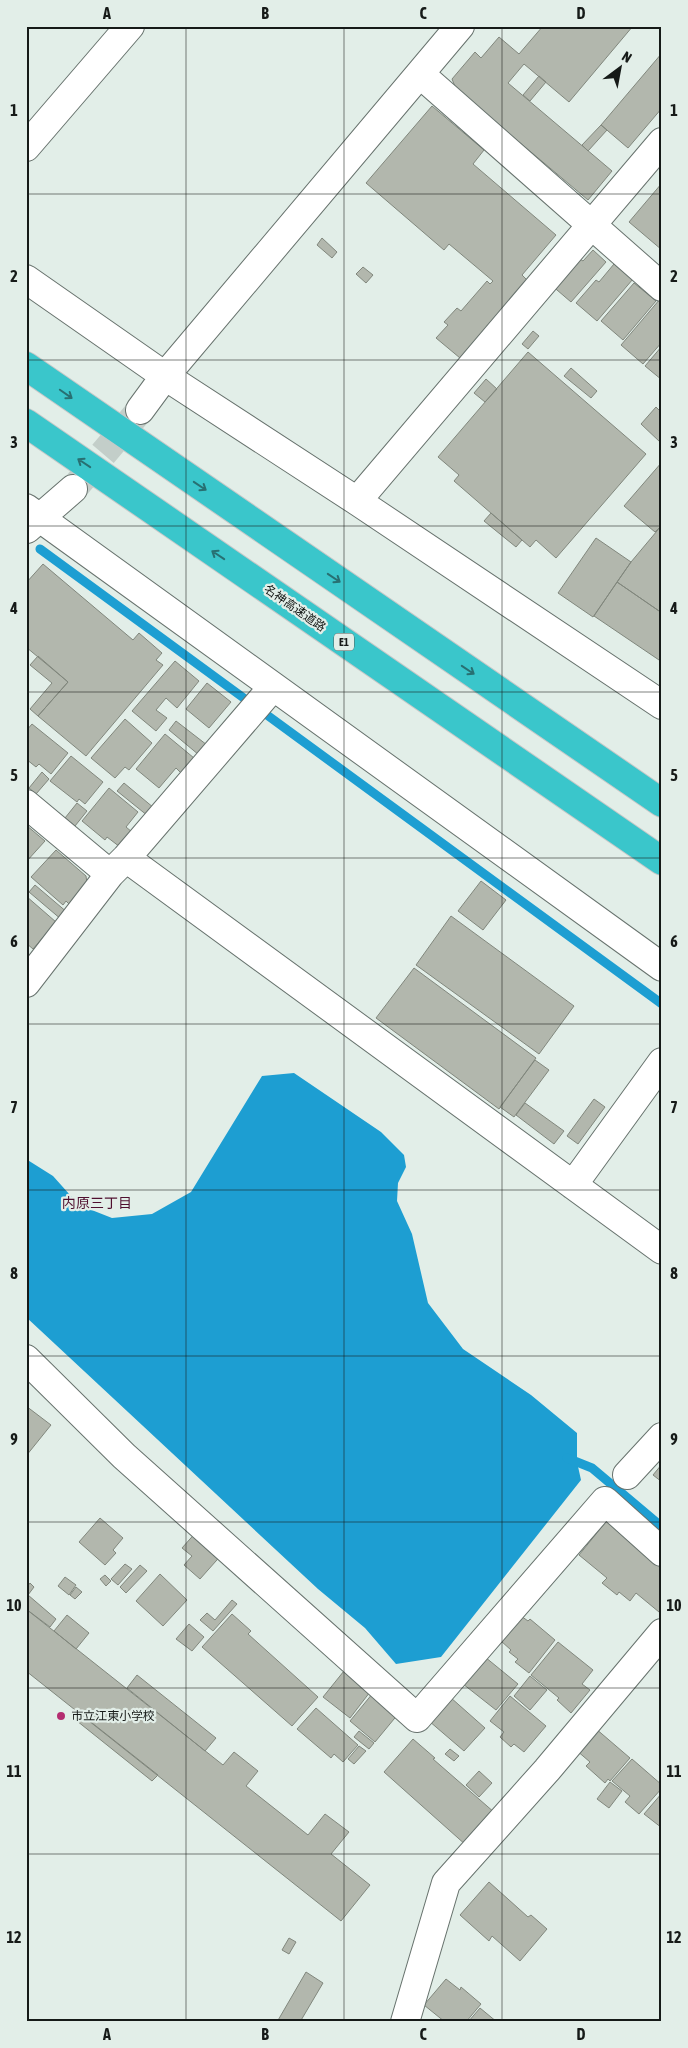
<svg xmlns="http://www.w3.org/2000/svg" width="688" height="2048" font-family="'Asap Condensed','Noto Sans JP',sans-serif">
<style>
.water{fill:#1d9ed2}
.lines{fill:none;stroke-linecap:round;stroke-linejoin:round}
.stream{stroke:#1d9ed2;stroke-width:9}
.building{fill:#b2b7ad;stroke:#81877d}
.minor-tunnel{stroke:#c3cec9;stroke-width:28;stroke-dasharray:28 14;stroke-linecap:butt}
.minor-casing{stroke:#67726d;stroke-width:30}
.highway-casing{stroke:#c7c8c8;stroke-width:30}
.minor{stroke:#fff;stroke-width:28}
.highway{stroke:#3ac6cb;stroke-width:28}
.oneway{stroke:#287072}
.grid{fill:none;stroke:#161a18;stroke-width:1;stroke-opacity:0.55}
.poi-dot{fill:#b42d70;stroke:#e2eee8;stroke-width:2}
.labels{text-anchor:middle;stroke-width:4.5;stroke-linejoin:round;paint-order:stroke}
.shield{fill:#e2eee8;stroke:#535a56;stroke-width:1}
.shield-label{font-size:11px;font-weight:bold;fill:#161a18}
.street-label{font-size:12px;fill:#161a18;stroke:#e2eee8}
.poi-label{font-size:12px;fill:#161a18;stroke:#e2eee8;text-anchor:start}
.neighbourhood-label{font-size:14px;fill:#4f0f2f;stroke:#e2eee8}
.neatline{fill:none;stroke:#161a18;stroke-width:2}
.grid-label{font-size:16px;text-anchor:middle;font-weight:bold;fill:#161a18}
</style>
<rect width="100%" height="100%" fill="#e2eee8"/>
<path class="water" d="M294,1073L381,1132L404,1155L406,1167L398,1183L397,1201L412,1234L428,1303L463,1349L531,1395L577,1433V1462L581,1480L441,1657L396,1664L365,1628L318,1589L26,1317V1159L53,1176L79,1205L112,1218L152,1214L191,1192L262,1076Z"/>
<g class="lines">
<path class="stream" d="M40,549L662,1004
M567,1458L592,1468L662,1527"/>
</g>
<path class="building" d="M543,26H633L569,102L524,64L508,83L612,171L588,200L456,89L452,79L475,52L481,58L499,37L519,54Z
M662,53V108L628,148L601,125Z
M539,76L546,82L530,101L523,95Z
M432,106L484,150L473,164L556,235L522,275L527,280L460,358L436,338L448,325L444,322L457,308L461,311L487,281L490,284L493,281L449,244L444,250L366,183Z
M601,125L607,130L588,151L582,145Z
M662,183V250L629,222Z
M322,238L337,252L332,258L317,245Z
M593,250L606,262L571,302L550,284L580,259L583,261Z
M614,264L633,279L597,321L576,303L596,280L599,282Z
M363,267L373,275L366,283L356,274Z
M634,283L656,301L623,340L601,321Z
M660,299L662,301V342L643,364L621,345Z
M533,331L539,336L528,349L522,344Z
M662,346V380L645,366Z
M528,352L646,454L556,558L536,540L530,547L522,540L454,481L459,475L438,457Z
M571,368L597,391L591,398L564,376Z
M486,379L497,389L485,402L474,393Z
M656,407L662,413L660,442L641,424Z
M662,462V525L655,532L624,506Z
M491,513L522,540L516,547L484,521Z
M662,525V613L617,582L631,562Z
M596,538L631,562L593,617L558,593Z
M43,564L133,640L139,633L162,653L156,660L163,665L86,756L38,716L68,682L26,647V583Z
M617,582L662,613V662L594,616Z
M38,656L68,682L38,716L30,709L52,683L30,665Z
M175,661L199,681L177,708L166,698L156,710L167,718L156,731L132,711Z
M207,683L231,702L209,728L186,709Z
M125,719L152,743L129,770L125,767L115,778L91,758Z
M176,721L207,745L199,755L169,730Z
M32,724L68,753L51,774L39,764L36,767L26,759V731Z
M165,734L194,758L181,773L176,768L159,788L136,769Z
M71,756L103,782L85,804L79,799L77,802L50,781Z
M42,772L49,779L36,794L29,788Z
M124,783L154,808L148,816L117,791Z
M109,788L138,812L126,827L132,832L120,847L107,837L105,840L82,821Z
M77,803L87,811L75,826L65,818Z
M26,825L45,841L26,862Z
M56,850L86,876L88,890L73,908L66,901L63,905L31,877Z
M481,881L506,900L483,930L458,911Z
M35,885L68,913L62,920L29,892Z
M26,896L56,922L33,949L26,943Z
M451,916L574,1006L539,1054L416,965Z
M414,968L536,1058L499,1109L376,1018Z
M535,1060L549,1070L514,1117L500,1107Z
M594,1099L605,1107L578,1144L567,1136Z
M525,1103L564,1131L554,1144L516,1115Z
M26,1406L51,1425L26,1456Z
M662,1464V1482L653,1475Z
M100,1518L123,1538L113,1550L116,1553L105,1565L79,1542Z
M609,1518L630,1535L626,1539L662,1568V1609L659,1612L636,1593L630,1601L619,1592L617,1595L602,1583L607,1578L579,1555Z
M198,1530L224,1552L200,1579L184,1565L192,1556L182,1548Z
M125,1564L132,1569L118,1585L111,1579Z
M140,1565L147,1571L126,1593L120,1587Z
M160,1574L187,1600L163,1626L136,1601Z
M105,1575L111,1581L106,1586L100,1579Z
M65,1577L76,1585L69,1595L58,1586Z
M30,1583L34,1587L28,1595L56,1619L50,1627L26,1609V1588Z
M76,1587L82,1592L75,1599L70,1595Z
M232,1600L237,1604L213,1631L200,1620L207,1613L215,1620Z
M26,1609L223,1765L234,1752L258,1771L246,1786L308,1835L325,1814L349,1832L331,1854L370,1885L341,1921L26,1671Z
M232,1614L251,1631L248,1634L318,1697L292,1726L202,1647Z
M67,1615L89,1633L76,1649L54,1631Z
M521,1616L528,1621L530,1619L555,1640L529,1673L515,1662L518,1659L509,1652L511,1650L501,1641Z
M189,1624L204,1637L192,1651L176,1639Z
M558,1642L593,1670L582,1684L590,1690L571,1713L557,1700L559,1698L531,1675Z
M485,1657L518,1684L496,1710L463,1684Z
M348,1666L370,1692L350,1718L323,1697Z
M137,1675L216,1738L205,1751L127,1688Z
M530,1676L547,1690L530,1710L514,1696Z
M373,1693L399,1713L375,1742L350,1721Z
M510,1696L546,1726L524,1752L514,1744L511,1747L500,1737L504,1732L490,1721Z
M450,1697L485,1728L464,1751L429,1721Z
M316,1708L358,1745L343,1762L334,1754L331,1758L297,1729Z
M82,1715L158,1775L152,1781L77,1721Z
M595,1728L630,1758L610,1781L608,1779L605,1783L586,1766L590,1762L576,1750Z
M359,1731L374,1743L369,1749L354,1737Z
M413,1739L435,1758L433,1759L495,1813L467,1846L384,1772Z
M359,1746L366,1751L354,1764L348,1759Z
M450,1749L459,1756L454,1761L445,1754Z
M632,1759L662,1785V1788L639,1814L625,1802L630,1796L612,1781Z
M479,1771L492,1783L479,1797L466,1785Z
M610,1782L622,1791L609,1808L597,1799Z
M662,1793V1828L644,1814Z
M489,1882L528,1917L531,1915L547,1929L520,1961L492,1936L489,1941L460,1915Z
M289,1938L296,1942L289,1954L282,1950Z
M306,1972L323,1983L300,2022H277Z
M446,1979L460,1990L461,1987L481,2004L466,2022H455L453,2020L451,2022H445L424,2005Z
M480,2008L497,2022H468Z"/>
<g class="lines">
<path class="minor-tunnel" d="M76,486L140,410"/>
<defs>
<path id="minor" d="M420,74L662,287
M26,147L130,26
M26,279L165,376L357,501L662,705
M140,410L165,376L460,26
M357,501L662,142
M26,508L662,967
M27,529L73,489
M26,804L110,874
M126,858L662,1250
M26,983L110,874L126,858L272,688
M573,1185L662,1062
M26,1359L124,1456L417,1718L605,1501L662,1552
M627,1475L662,1437
M405,2022L446,1883L547,1770L662,1633"/>
<path id="highway" d="M26,366L662,803
M26,423L662,861"/>
</defs>
<use href="#minor" class="minor-casing"/>
<use href="#highway" class="highway-casing"/>
<use href="#minor" class="minor"/>
<use href="#highway" class="highway"/>
</g>
<defs><path id="oneway-shaft" d="M-6 0H5M1.5-3L5.5 0L1.5 3" fill="none" stroke-width="1.6" stroke-linecap="round" stroke-linejoin="round" transform="scale(1.25)"/></defs>
<g class="oneway">
<use href="#oneway-shaft" transform="translate(66 394) rotate(35)"/>
<use href="#oneway-shaft" transform="translate(84 463) rotate(-146)"/>
<use href="#oneway-shaft" transform="translate(200 486) rotate(34)"/>
<use href="#oneway-shaft" transform="translate(218 555) rotate(-146)"/>
<use href="#oneway-shaft" transform="translate(334 578) rotate(34)"/>
<use href="#oneway-shaft" transform="translate(468 670) rotate(34)"/>
</g>
<path class="grid" d="M186,26V2022M344,26V2022M502,26V2022M26,194H662M26,360H662M26,526H662M26,692H662M26,858H662M26,1024H662M26,1190H662M26,1356H662M26,1522H662M26,1688H662M26,1854H662"/>
<circle class="poi-dot" cx="61" cy="1716" r="5"/>
<g class="labels">
<rect class="shield" x="334" y="633.5" width="20" height="17" rx="4"/>
<g class="shield-label">
<text x="344" y="646">E1</text>
</g>
<g class="street-label">
<text transform="translate(295 608) rotate(35)" y="4">名神高速道路</text>
</g>
<g class="poi-label">
<text x="71" y="1720">市立江東小学校</text>
</g>
<g class="neighbourhood-label">
<text x="97" y="1208">内原三丁目</text>
</g>
</g>
<rect width="688" height="2048" fill="none" stroke="#e2eee8" stroke-width="55"/>
<g transform="translate(620 68) rotate(32)" stroke="#e2eee8" stroke-width="4" paint-order="stroke">
<path d="M0-4L9 19L0 12L-9 19Z" fill="#161a18"/>
<text y="-8" font-size="14" font-weight="bold" text-anchor="middle" fill="#161a18">N</text>
</g>
<rect x="28" y="28" width="632" height="1992" class="neatline"/>
<g class="grid-label">
<text x="107" y="19">A</text>
<text x="265" y="19">B</text>
<text x="423" y="19">C</text>
<text x="581" y="19">D</text>
<text x="14" y="116">1</text>
<text x="674" y="116">1</text>
<text x="14" y="282">2</text>
<text x="674" y="282">2</text>
<text x="14" y="448">3</text>
<text x="674" y="448">3</text>
<text x="14" y="614">4</text>
<text x="674" y="614">4</text>
<text x="14" y="781">5</text>
<text x="674" y="781">5</text>
<text x="14" y="947">6</text>
<text x="674" y="947">6</text>
<text x="14" y="1113">7</text>
<text x="674" y="1113">7</text>
<text x="14" y="1279">8</text>
<text x="674" y="1279">8</text>
<text x="14" y="1445">9</text>
<text x="674" y="1445">9</text>
<text x="14" y="1611">10</text>
<text x="674" y="1611">10</text>
<text x="14" y="1777">11</text>
<text x="674" y="1777">11</text>
<text x="14" y="1943">12</text>
<text x="674" y="1943">12</text>
<text x="107" y="2040">A</text>
<text x="265" y="2040">B</text>
<text x="423" y="2040">C</text>
<text x="581" y="2040">D</text>
</g>
</svg>
